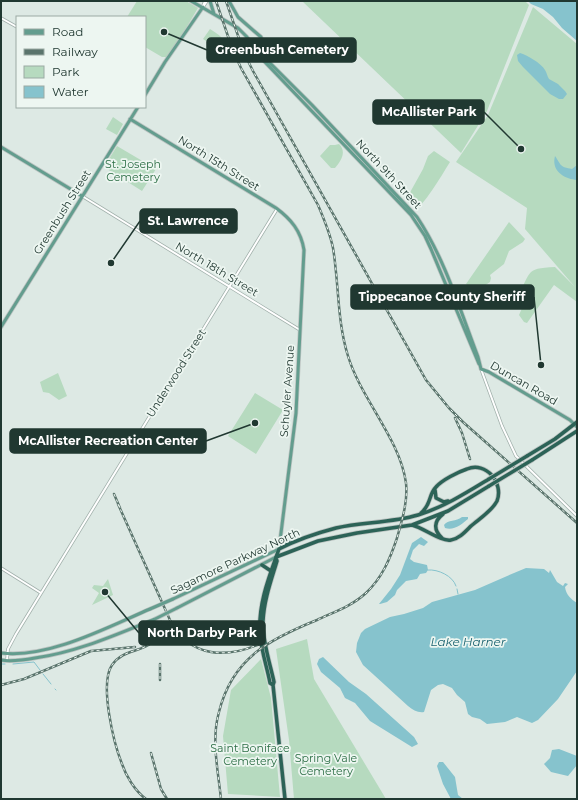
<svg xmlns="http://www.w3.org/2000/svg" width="578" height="800" font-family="Montserrat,sans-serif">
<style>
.green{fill:#b6dabf}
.water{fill:#86c3cd}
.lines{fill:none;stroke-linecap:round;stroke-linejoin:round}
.stream{stroke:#86c3cd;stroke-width:1}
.minor-casing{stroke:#a1b0ab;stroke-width:3.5}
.major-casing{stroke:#bcc3c1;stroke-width:4.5}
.highway-casing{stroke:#bcc3c1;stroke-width:5}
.minor{stroke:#fff;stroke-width:2}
.major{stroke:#639d8e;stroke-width:3}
.highway{stroke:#2c6357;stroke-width:3.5}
.rail-casing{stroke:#5a746c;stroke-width:2.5}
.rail{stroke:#edf6f1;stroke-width:1;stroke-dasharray:3;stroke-linecap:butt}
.major-bridge-casing{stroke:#bcc3c1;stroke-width:4.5;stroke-linecap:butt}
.highway-bridge-casing{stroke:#bcc3c1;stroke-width:5;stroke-linecap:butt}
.major-bridge{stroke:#639d8e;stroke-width:3}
.highway-bridge{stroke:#2c6357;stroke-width:3.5}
.labels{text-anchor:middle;stroke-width:3.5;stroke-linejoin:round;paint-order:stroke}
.street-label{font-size:11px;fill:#203831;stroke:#edf6f1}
.park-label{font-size:11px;fill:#2b6d44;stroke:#edf6f1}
.water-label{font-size:12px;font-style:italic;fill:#1c6471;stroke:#edf6f1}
.leader{fill:none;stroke:#203831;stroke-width:1.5}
.callout-dot{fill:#203831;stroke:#edf6f1;stroke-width:1.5}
.callout{fill:#203831;stroke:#203831;stroke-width:1.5}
.callout-label{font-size:12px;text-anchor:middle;font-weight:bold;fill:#fff}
</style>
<rect width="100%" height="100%" fill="#dde9e4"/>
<path class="green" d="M137,1H186L198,8L170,55L167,57H162L145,47V17H127Z
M302,1H525L529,5L487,111L461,153Z
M533,7L577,44V302L554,285L527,323L524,322L519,315L523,306L517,296C532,274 523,268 555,267L575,287L525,229L527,208L456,162L488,115Z
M210,29C225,38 226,42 232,59H230L228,55L203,39Z
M113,117L123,124L117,135L106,129Z
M339,144C347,152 341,161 335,168H331L320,156L330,145H335Z
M117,146L156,169L142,191L104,167Z
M434,151L450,162C445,170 425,204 417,208L408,196L423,169L428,156Z
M509,222L525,239L523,242L509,251L504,264L490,275L491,278L490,282L475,292L466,284Z
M58,373L67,396L59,400L49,393L43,392L40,382Z
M255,393L283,410L256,454L228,436Z
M108,579L113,595L92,605L99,593L92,588L94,585L103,586Z
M307,639L314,679L386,799H294L289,740L276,649Z
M261,659L271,698L280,797L228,794L223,736L231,690Z"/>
<path class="water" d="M528,1H577V41L562,28L553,17L543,9L531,4Z
M520,53C527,55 541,63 545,70C547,73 547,76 549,79L558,84L565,91L567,94L563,99H559L550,94L523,67L518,61L517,55Z
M555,156C561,165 560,167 572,169L577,165V180C564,179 551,171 555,156Z
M462,517H468V519C462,524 454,531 445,528L444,525C448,519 456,522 462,517Z
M421,537L428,542L424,546L419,544L413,550L410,559L414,562L427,565L428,570L426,573L420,574L417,579L406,581L397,590L395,595L387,602L380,604H379L391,589L400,575L412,543Z
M526,568L544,569L549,573L550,570L557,582L563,586L565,583L568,584L565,587C566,595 571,599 577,603V671L558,699L538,720L532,723L517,717L505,722L487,724L480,719L472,717L468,714L465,702L457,695L452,688L443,684L438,685L431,690L424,712C418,713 413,710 408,706L363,665L356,652L357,643L361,633L365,629L390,617L404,614L423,608L432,602L475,590L514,573Z
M323,657L349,682L366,694L414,737L418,744L412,747L370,721L355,703L345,698L340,688L321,672L317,664L319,659Z
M559,749L577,756V765L568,776L551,772L544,764L550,758L552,750Z
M439,762H443L455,777L458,795L463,799H451L443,784L437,766Z"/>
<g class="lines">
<path class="stream" d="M428,570C438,569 453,576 456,586
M457,589L458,594
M1,664H5
M13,664L34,662L40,670
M43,674L51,684
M55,689L56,690"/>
<defs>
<path id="minor" d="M203,6L205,1
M203,7L207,1
M1,18L17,27
M82,196L300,330
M481,369L502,426L516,456L577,516
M1,568L41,593
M7,660L8,649L16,634L277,209"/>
<path id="major" d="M191,1L238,28L246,36L262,55L312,105L417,217C445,259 460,310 478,357L481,369
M210,1L214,14
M229,1L238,17L261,37L262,42L257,50
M257,50L258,53L263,60L411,215L425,236L431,249L479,364
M145,95L165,62L203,7
M130,119L276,208C291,219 301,231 304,250L296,413L279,549L173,599
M1,147L82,196
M1,327L138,107
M481,369L489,372L570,420L577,427
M177,608L276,557
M1,653C48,659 108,627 150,609
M1,660C12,662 24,660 35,658C77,652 115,635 155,619"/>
<path id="highway" d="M527,456L555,439L577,422
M532,460L577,431
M435,490L436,498L444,502L448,501
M412,525C424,528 441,542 451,540C459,539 465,532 471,526C479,519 492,511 497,501C504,483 486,461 467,469C458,472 442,480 436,487C428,495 432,504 421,513
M281,538L283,541L289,543
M442,538C433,530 434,521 443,514
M276,557L318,541L357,533L412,525L448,511L489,486
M276,558L277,561C271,581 264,600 263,621C262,640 270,663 274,682L273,685L285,799
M262,565L271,571
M273,685L270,683C267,667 261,650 260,634C258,604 269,577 279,549C296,540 317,533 336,528C363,522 391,523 418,515C444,507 466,493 489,479"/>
</defs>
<use href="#minor" class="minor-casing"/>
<use href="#major" class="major-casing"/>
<use href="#highway" class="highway-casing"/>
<use href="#minor" class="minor"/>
<use href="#major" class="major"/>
<use href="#highway" class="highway"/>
<defs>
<path id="rail" d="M216,1L232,48L241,68L318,205C324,219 330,233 333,248C339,284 337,321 348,356C361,399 400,439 406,483C408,502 402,520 397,538C390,559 382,578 366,593C352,606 334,612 317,620C270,639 232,658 219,712C211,740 218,770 221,799
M226,1L244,53L253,71L426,380L449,408L463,422L577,523
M455,418L462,433L470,459
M114,494L120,508
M118,504L170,620C190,659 228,659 264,642
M160,664V680
M1,685L24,679L91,651L135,647
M151,753L161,789L167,799
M146,799C135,791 126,776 122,764C114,744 99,684 112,665C127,643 156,658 161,622"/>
</defs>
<use href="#rail" class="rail-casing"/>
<use href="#rail" class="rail"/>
<defs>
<path id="major-bridge" d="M150,609L173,599
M155,619L177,608"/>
<path id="highway-bridge" d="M489,479L527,456
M489,486L532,460"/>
</defs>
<use href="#major-bridge" class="major-bridge-casing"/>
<use href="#highway-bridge" class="highway-bridge-casing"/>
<use href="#major-bridge" class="major-bridge"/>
<use href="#highway-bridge" class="highway-bridge"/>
</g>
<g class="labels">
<g class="street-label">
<text transform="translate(219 163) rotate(32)" y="4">North 15th Street</text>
<text transform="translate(389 174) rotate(47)" y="4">North 9th Street</text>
<text transform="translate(62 212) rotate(-58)" y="4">Greenbush Street</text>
<text transform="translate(217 269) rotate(31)" y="4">North 18th Street</text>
<text transform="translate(176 373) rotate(-58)" y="4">Underwood Street</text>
<text transform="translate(524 383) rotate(30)" y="4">Duncan Road</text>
<text transform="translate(287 391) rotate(-86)" y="4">Schuyler Avenue</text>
<text transform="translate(235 561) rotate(-25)" y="4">Sagamore Parkway North</text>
</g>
<g class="park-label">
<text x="133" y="168">St. Joseph<tspan x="133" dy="13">Cemetery</tspan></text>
<text x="250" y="752">Saint Boniface<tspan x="250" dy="13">Cemetery</tspan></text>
<text x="326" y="762">Spring Vale<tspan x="326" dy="13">Cemetery</tspan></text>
</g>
<g class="water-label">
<text x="468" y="646">Lake Harner</text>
</g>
</g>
<path class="leader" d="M164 32L207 50M521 149L484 112M111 263L140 221M541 365L534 297M255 423L206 441M105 592L139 633"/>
<g class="callout-dot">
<circle cx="164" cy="32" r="4"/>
<circle cx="521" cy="149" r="4"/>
<circle cx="111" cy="263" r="4"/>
<circle cx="541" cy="365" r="4"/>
<circle cx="255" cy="423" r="4"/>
<circle cx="105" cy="592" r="4"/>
</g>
<g class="callout">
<rect x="207" y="38" width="149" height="24" rx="4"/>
<rect x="373" y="100" width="111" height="24" rx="4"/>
<rect x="140" y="209" width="97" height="24" rx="4"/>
<rect x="351" y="285" width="183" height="24" rx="4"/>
<rect x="10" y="429" width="196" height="24" rx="4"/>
<rect x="139" y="621" width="126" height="24" rx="4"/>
</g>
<g class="callout-label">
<text x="282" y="54">Greenbush Cemetery</text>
<text x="429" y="116">McAllister Park</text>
<text x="188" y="225">St. Lawrence</text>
<text x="442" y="301">Tippecanoe County Sheriff</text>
<text x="108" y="445">McAllister Recreation Center</text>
<text x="202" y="637">North Darby Park</text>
</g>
<rect width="578" height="800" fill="none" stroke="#203831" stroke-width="4"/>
<rect x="16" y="16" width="130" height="92" fill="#edf6f1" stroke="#9baaa4"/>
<rect x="24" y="29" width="20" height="6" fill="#639d8e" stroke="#9baaa4"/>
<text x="52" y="36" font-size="12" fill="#203831">Road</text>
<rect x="24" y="49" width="20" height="6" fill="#5a746c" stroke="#9baaa4"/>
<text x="52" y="56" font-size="12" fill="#203831">Railway</text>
<rect x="24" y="66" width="20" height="12" fill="#b6dabf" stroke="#9baaa4"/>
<text x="52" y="76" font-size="12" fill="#203831">Park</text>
<rect x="24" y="86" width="20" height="12" fill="#86c3cd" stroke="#9baaa4"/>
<text x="52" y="96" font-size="12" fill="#203831">Water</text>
</svg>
